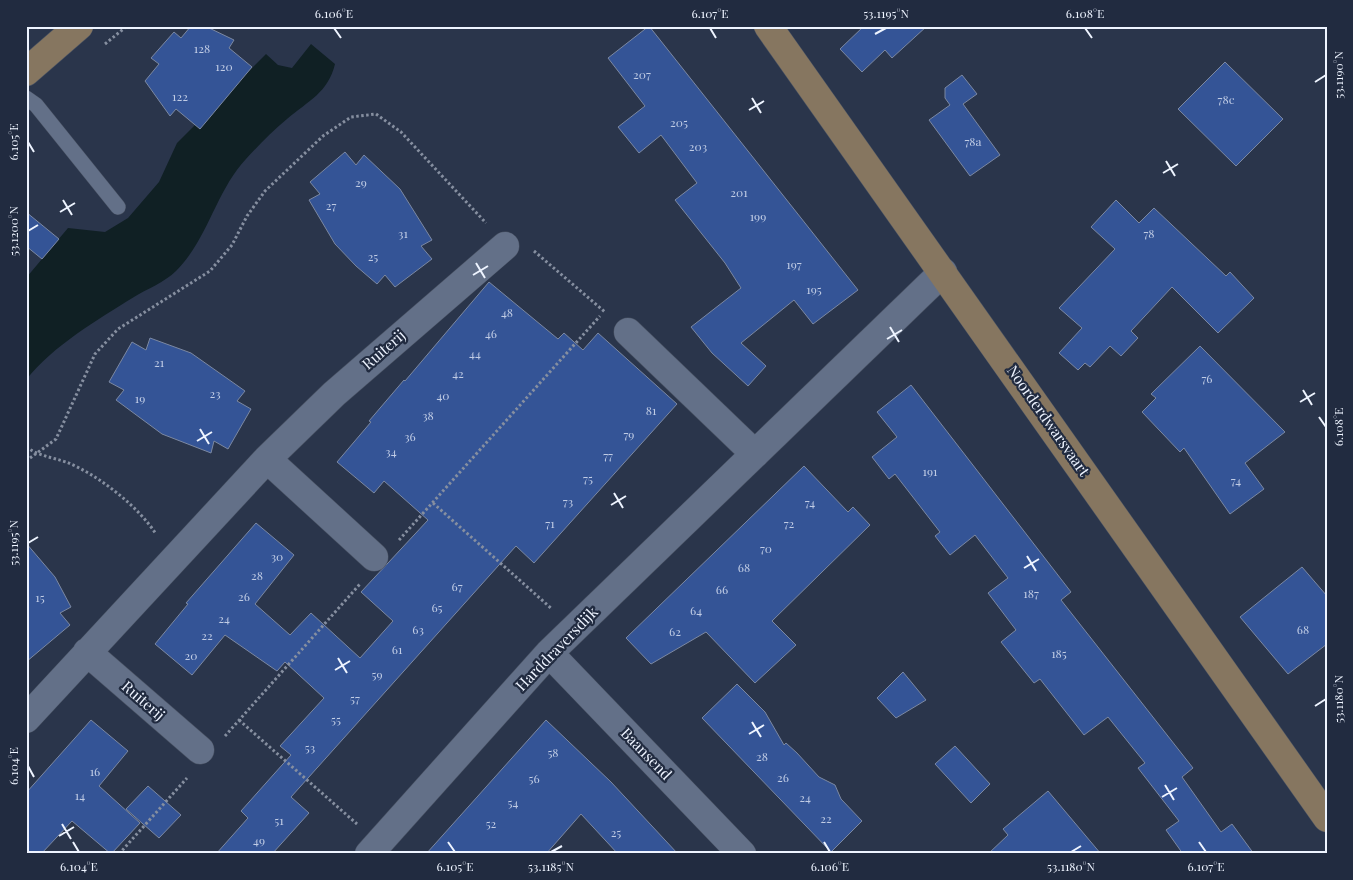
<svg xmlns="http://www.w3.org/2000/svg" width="1353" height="880" font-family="'Playfair Display',serif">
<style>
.water{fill:#102024}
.building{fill:#345496;stroke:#7b88a2}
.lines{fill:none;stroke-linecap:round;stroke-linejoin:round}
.service-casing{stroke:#485162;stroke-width:16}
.minor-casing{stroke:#485162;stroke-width:29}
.secondary-casing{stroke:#485162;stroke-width:29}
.path{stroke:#868fa0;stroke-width:3;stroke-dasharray:2.5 2.5;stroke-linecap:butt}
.service{stroke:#637088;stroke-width:15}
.minor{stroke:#637088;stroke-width:28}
.secondary{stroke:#867660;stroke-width:28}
.ticks{fill:none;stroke:#eef4ff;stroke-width:2}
.labels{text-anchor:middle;stroke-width:4.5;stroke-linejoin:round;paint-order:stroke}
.number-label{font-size:12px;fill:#c0cce5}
.street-label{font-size:15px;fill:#eef4ff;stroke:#212b40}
.neatline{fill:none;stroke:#eef4ff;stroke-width:2}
.ticks-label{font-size:12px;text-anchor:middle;fill:#eef4ff}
</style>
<rect width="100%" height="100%" fill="#2a354b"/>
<path class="water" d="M311,44L335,64C328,93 308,101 287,119C272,131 259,145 246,159C216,191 208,239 176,271C165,282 147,289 134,297C97,320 54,345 26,380V278L68,228L105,232L128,218L159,182L177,143L266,54L278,65L292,68Z"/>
<path class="building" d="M191,26H205L234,40L229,48L252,67L200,129L176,109L170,116L145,81L159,64L151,58L174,32L181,38Z
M649,26L858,290L813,324L794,300L741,343L766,366L748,386L712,353L691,327L741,288L725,263L675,200L697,183L661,135L639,153L618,127L645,106L608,58Z
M864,26H927L892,58L885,50L862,72L840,49Z
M1225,62L1283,119L1236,166L1178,109Z
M962,75L977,94L963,104L1000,155L970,176L929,120L950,105L945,98V88Z
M345,152L356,165L364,155L400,189L432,240L421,246L432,259L395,287L385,275L377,284L356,266L335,244L309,200L320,194L310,182Z
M1116,200L1139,223L1154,208L1226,276L1230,272L1254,298L1218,333L1172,287L1131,331L1138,338L1121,356L1110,346L1090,367L1085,363L1078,370L1059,353L1082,328L1059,308L1115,249L1091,227Z
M26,212L59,239L42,259L26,246Z
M489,282L558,339L564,333L583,350L598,333L677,404L534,563L516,546L291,797L309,813L272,854H216L248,818L241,811L291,755L280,746L324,698L285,662L277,671L225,635L192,675L155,644L188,604L186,603L256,523L294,555L255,604L290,635L311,613L360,658L393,621L361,592L428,520L384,481L374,493L337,462L371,422L369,421L404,380L405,381Z
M150,338L191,353L245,391L237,401L251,409L228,449L214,441L211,453L162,434L116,400L124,390L109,382L132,342L146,350Z
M1200,346L1285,432L1245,463L1264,489L1230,514L1184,448L1180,452L1142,412L1156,398L1151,394Z
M911,385L1071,592L1061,600L1193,768L1182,777L1221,832L1232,824L1254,854H1183L1166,830L1179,821L1138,768L1145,763L1108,717L1084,735L1040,679L1034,683L1001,642L1016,630L988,593L1008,578L975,535L950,555L935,536L940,532L895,474L889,479L872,457L897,437L877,412Z
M804,466L848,512L853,507L870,525L772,621L796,645L755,683L706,632L651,664L626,638Z
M26,543L55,577L71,607L60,613L70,625L26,662Z
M1302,567L1327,596V644L1288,674L1240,617Z
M903,672L926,700L896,718L877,698Z
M737,684L765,712L784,745L786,743L797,753L819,777L835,785L841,799L862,821L831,852L702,718Z
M91,720L128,751L99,786L140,823L111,854L72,821L41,854H26V793Z
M546,720L611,782L678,854H618L581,814L546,854H426Z
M955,746L990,784L971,803L935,764Z
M148,786L181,815L159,838L126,809Z
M1048,791L1101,854H988L1008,835L1003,829Z"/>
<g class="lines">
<defs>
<path id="service" d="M26,98L36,105L118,207"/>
<path id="minor" d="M628,332L755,454
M267,459L374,557
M87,652L200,750
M549,653L742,854
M26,719L267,459L334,394L505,246
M369,854L549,653L943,272"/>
<path id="secondary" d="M768,26L1327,818
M26,72L79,26"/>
</defs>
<use href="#service" class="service-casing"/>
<use href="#minor" class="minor-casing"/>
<use href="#secondary" class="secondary-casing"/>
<path class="path" d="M105,44L127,26
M534,251L605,312
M26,447C39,456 51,457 66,462C97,474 138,506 156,534
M26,461L56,439L95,354L118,329L210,271L232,245L247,216L265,191L323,136L351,117L376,114L401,132L486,223
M433,503L552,609
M399,540L600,316
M239,720L357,824
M225,736L360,584
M119,854L187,778"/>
<use href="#service" class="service"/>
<use href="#minor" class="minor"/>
<use href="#secondary" class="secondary"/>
</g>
<path class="ticks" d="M334,28L341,38M710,28L716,38M1085,28L1092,38M875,34L886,28M1315,82L1326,75M752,98L761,113M749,110L764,101M28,142L34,152M1166,161L1175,176M1163,173L1178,164M63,200L72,215M60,212L75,203M28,231L38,225M476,263L485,278M473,275L488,266M890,327L899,342M887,339L902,330M1303,390L1312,405M1300,402L1315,393M1319,417L1326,427M200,429L209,444M197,441L212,432M614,493L623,508M611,505L626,496M28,543L38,537M1027,556L1036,571M1024,568L1039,559M338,658L347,673M335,670L350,661M1315,706L1326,699M752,722L761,737M749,734L764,725M28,766L34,777M1165,785L1174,800M1162,797L1177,788M62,824L71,839M59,836L74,827M73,842L79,852M448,842L455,852M824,842L830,852M1199,842L1206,852M551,852L562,846M1071,852L1081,846"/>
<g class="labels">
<g class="number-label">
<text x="202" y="53">128</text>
<text x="224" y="71">120</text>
<text x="642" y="79">207</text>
<text x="180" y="101">122</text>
<text x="1226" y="104">78c</text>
<text x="679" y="127">205</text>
<text x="973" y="146">78a</text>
<text x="698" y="151">203</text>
<text x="361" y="187">29</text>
<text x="739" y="197">201</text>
<text x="331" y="210">27</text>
<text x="758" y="221">199</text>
<text x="403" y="238">31</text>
<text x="1149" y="238">78</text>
<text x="373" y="261">25</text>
<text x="794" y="269">197</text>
<text x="814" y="294">195</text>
<text x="507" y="317">48</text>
<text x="491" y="338">46</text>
<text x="475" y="358">44</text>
<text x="159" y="367">21</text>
<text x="458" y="378">42</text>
<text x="1207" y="383">76</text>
<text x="215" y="398">23</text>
<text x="443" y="400">40</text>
<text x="140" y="403">19</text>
<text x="651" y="415">81</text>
<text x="428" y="420">38</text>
<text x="629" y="439">79</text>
<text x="410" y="441">36</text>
<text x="391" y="456">34</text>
<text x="608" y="460">77</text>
<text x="930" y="476">191</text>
<text x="588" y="483">75</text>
<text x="1236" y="485">74</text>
<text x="568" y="506">73</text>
<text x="810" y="507">74</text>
<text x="550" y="528">71</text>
<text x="789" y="528">72</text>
<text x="766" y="553">70</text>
<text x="277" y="561">30</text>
<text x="744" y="572">68</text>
<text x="257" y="580">28</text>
<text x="457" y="591">67</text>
<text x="722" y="594">66</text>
<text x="1031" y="598">187</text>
<text x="244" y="601">26</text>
<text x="40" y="602">15</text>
<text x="437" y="612">65</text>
<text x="696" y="615">64</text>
<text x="224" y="623">24</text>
<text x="418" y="634">63</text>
<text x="1303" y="634">68</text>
<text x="675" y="636">62</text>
<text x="207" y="640">22</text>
<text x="397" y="654">61</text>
<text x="1059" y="658">185</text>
<text x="191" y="660">20</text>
<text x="377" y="679">59</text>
<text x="355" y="703">57</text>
<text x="336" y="724">55</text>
<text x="310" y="752">53</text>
<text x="553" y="757">58</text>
<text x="762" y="761">28</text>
<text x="95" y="776">16</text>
<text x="783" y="782">26</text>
<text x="534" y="783">56</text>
<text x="80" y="800">14</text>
<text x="805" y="802">24</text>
<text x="513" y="807">54</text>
<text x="826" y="823">22</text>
<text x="279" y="825">51</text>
<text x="491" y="828">52</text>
<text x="616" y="837">25</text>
<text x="259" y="845">49</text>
</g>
<g class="street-label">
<text transform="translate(384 350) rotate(-41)" y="5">Ruiterij</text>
<text transform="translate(1048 421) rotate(55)" y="5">Noorderdwarsvaart</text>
<text transform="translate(557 649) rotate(-46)" y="5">Harddraversdijk</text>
<text transform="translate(143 701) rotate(41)" y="5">Ruiterij</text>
<text transform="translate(646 754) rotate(46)" y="5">Baansend</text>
</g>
</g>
<rect width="1353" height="880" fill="none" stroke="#212b40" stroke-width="55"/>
<rect x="28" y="28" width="1298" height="824" class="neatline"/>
<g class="ticks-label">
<text x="334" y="18">6.106°E</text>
<text x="710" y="18">6.107°E</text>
<text x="886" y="18">53.1195°N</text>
<text x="1085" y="18">6.108°E</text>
<text transform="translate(1339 75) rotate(-90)" y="4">53.1190°N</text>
<text transform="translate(14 142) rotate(-90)" y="4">6.105°E</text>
<text transform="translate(14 231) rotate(-90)" y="4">53.1200°N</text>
<text transform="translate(1339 427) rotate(-90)" y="4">6.108°E</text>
<text transform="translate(14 543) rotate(-90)" y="4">53.1195°N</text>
<text transform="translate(1339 699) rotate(-90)" y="4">53.1180°N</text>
<text transform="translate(14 766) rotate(-90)" y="4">6.104°E</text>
<text x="79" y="871">6.104°E</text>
<text x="455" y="871">6.105°E</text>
<text x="551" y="871">53.1185°N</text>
<text x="830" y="871">6.106°E</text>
<text x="1071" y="871">53.1180°N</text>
<text x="1206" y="871">6.107°E</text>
</g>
</svg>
